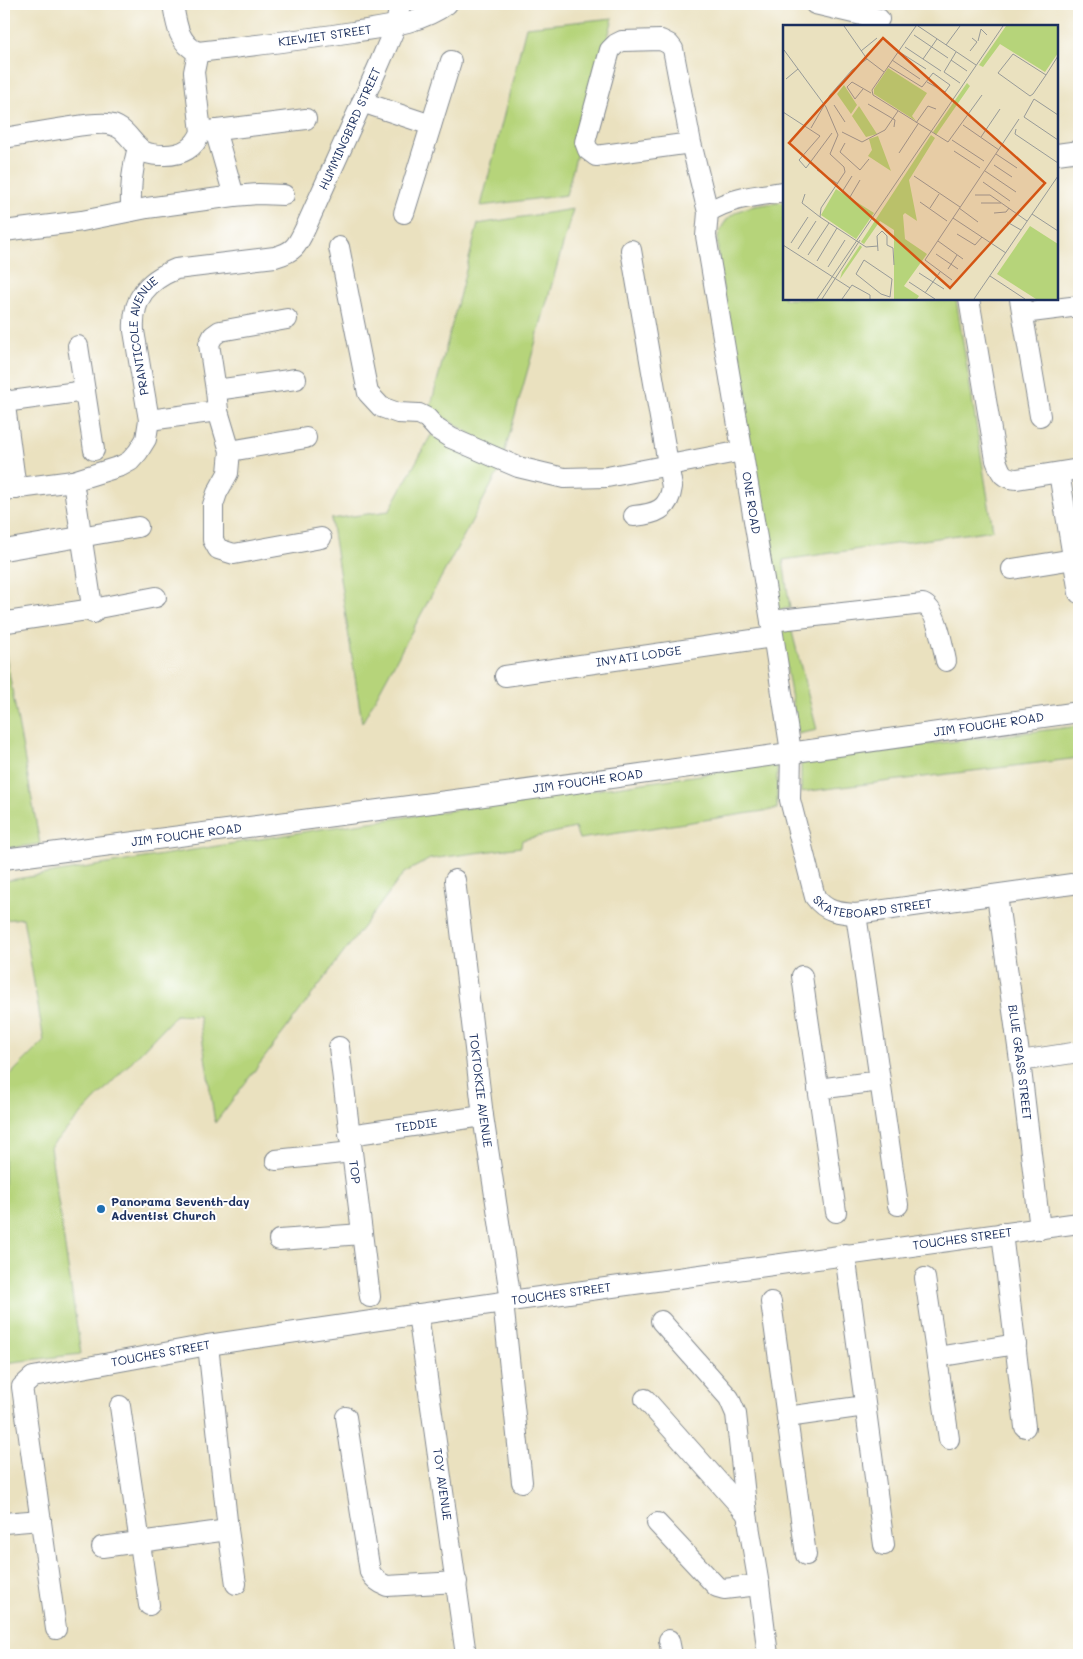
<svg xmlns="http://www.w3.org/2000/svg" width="1083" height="1659" font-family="Mali,sans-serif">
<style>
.green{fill:#b6d47a;stroke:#68826c}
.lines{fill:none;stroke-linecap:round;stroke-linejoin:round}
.minor-casing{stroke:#82888e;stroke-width:22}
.minor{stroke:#fff;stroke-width:20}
.poi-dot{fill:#1f6fb2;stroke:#fff;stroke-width:2}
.labels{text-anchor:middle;stroke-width:4;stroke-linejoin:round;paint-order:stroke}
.street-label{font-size:12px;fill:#1b2f5e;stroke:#fff}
.poi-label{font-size:12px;font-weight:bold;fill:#1b2f5e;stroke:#fff;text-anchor:start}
.inset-road{fill:none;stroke:#979a98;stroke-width:1}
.view{fill:#d45514;fill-opacity:0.15;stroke:#d45514;stroke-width:2.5}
.inset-edge{fill:none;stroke:#1b2f5e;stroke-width:2.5}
</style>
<rect width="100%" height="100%" fill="#fff"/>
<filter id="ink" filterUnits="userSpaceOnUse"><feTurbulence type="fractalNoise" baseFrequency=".02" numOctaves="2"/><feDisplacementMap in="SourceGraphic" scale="10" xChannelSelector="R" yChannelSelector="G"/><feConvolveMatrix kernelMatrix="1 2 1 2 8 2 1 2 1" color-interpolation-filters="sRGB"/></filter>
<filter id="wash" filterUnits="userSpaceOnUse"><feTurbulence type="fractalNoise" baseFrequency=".0096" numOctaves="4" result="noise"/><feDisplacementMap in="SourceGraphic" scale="20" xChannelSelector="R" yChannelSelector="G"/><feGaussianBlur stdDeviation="1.12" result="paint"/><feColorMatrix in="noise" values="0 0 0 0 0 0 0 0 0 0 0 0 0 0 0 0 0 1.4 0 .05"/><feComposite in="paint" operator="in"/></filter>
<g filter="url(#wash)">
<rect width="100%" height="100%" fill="#eae1bf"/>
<path class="green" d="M613,18L566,195L481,206L526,27Z
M784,202V299H956L993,530L783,560L790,608L778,610L719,266C719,257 716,243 719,234C729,204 758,206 784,202Z
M573,209L504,454L430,409L478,224Z
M431,435L500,469L362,723L331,519L389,511Z
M791,628L817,730L798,734L780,630Z
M4,645L40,844L4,849Z
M1079,726V758L801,792V760Z
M777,764V809L579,839L575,828L522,840L521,847L430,859L404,873L215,1123L199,1016L176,1015L50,1147L81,1354L4,1363V1081L44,1041L23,918L4,920V881L321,829Z"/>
</g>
<g filter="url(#ink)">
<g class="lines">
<defs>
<g id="minor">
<path d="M173,4C176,22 178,44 198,52"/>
<path d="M815,4L879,19"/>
<path id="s1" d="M198,52C250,46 301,40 353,32C384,27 420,24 447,4"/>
<path d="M362,102L431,125"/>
<path d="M215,130L234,196"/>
<path d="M201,132L306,119"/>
<path d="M4,138C24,135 44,131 65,128C78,126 94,123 107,124C125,125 130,142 143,151C150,155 157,155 165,155C182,155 195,148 201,132L194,72L198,52"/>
<path d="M691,143L596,156L588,150L585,142L610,50L616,44L622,41L661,40L669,44L673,49L691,143L708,212"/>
<path d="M1057,154L1079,151"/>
<path id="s2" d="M784,192C756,196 733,197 708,212L706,236L771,621L791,752L790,800L815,897C826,912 839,913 856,914L1079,883"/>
<path d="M131,211C130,189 132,169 138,147"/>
<path d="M404,213L451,61"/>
<path d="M4,231L82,221L147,208L234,196L258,194L284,195"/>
<path d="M339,247L368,393L381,407L398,413L419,414L427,418L437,429L451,438L497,458L518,467L564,478L607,477L742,451"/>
<path d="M631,250L672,487C669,510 655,514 634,516"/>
<path d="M969,299L996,460C1001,473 1002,478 1017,479L1079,469"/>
<path d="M1020,299L1040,416"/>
<path d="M1023,313L1079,306"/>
<path d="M287,319L220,331L213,336L209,344L216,390L218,411L230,451L228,473L217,493L213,505V540L218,549L234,554L321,538"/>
<path d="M78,346L94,450"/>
<path d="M216,390L296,379"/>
<path d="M4,398L16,489"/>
<path d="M4,402L85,391"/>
<path d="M149,420L218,411"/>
<path d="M230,451L306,438"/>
<path d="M1059,473L1079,593"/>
<path d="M73,481L93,613"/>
<path id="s3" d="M4,490L73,481L121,466L130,461L138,452L146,439L149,420L134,331C132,298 147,281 176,269L275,257C294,252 297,246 305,229L378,67L396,25L400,4"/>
<path d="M4,550L138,527"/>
<path d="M1012,569L1074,559"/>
<path d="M771,621L923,604C937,609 943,647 946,661"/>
<path d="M7,622L93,609L156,597"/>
<path id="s4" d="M505,676L773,637"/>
<path id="s5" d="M4,859L470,798L1079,712"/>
<path id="s6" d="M455,880L483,1116L511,1301"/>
<path id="s7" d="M997,895L1020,1061L1040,1229"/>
<path d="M856,914L898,1205"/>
<path d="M802,976L836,1212"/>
<path id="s8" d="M339,1047L370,1297"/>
<path d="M1020,1061L1079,1052"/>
<path d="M818,1089L880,1081"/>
<path id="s9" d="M349,1135L483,1116"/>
<path d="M276,1160L352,1152"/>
<path d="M1002,1233L1025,1427"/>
<path d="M279,1240L362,1234"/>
<path d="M845,1254L884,1545"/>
<path d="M925,1278L949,1439"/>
<path d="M503,1302L522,1482"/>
<path d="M771,1302L806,1555"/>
<path id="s10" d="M418,1314L466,1655"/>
<path d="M661,1321L729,1398L736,1414L747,1514L759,1585L768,1655"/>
<path d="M208,1345L228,1530L236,1584"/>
<path d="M937,1357L1016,1344"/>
<path d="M645,1399L747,1514"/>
<path d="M120,1406L149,1605"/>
<path d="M346,1417L370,1572C374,1579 379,1583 387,1586L457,1582"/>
<path d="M787,1417L865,1406"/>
<path d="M4,1523L41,1520"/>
<path d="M657,1523L717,1587L724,1589L759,1585"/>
<path d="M102,1547L228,1530"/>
<path id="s11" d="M56,1629L22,1387L33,1377L208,1345L282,1334L503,1302L1079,1223"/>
<path d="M669,1640L672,1655"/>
</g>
</defs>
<use href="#minor" class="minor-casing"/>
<use href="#minor" class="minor"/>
</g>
</g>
<circle class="poi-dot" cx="101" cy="1209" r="5"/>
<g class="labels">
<g class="street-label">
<text dy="4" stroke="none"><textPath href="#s1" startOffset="128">KIEWIET STREET</textPath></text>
<text dy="4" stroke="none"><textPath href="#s3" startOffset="601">HUMMINGBIRD STREET</textPath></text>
<text dy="4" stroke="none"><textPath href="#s3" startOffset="264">PRANTICOLE AVENUE</textPath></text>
<text dy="4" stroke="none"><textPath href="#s2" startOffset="374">ONE ROAD</textPath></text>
<text dy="4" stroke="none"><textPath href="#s4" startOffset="135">INYATI LODGE</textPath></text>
<text dy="4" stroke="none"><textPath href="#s5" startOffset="994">JIM FOUCHE ROAD</textPath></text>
<text dy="4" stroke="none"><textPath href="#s5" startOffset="589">JIM FOUCHE ROAD</textPath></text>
<text dy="4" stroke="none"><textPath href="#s5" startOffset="184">JIM FOUCHE ROAD</textPath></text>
<text dy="4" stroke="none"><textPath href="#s2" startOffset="836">SKATEBOARD STREET</textPath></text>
<text dy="4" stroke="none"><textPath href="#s7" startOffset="169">BLUE GRASS STREET</textPath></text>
<text dy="4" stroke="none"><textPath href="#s6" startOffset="212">TOKTOKKIE AVENUE</textPath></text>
<text dy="4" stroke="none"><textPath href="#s9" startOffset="68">TEDDIE</textPath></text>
<text dy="4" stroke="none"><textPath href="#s8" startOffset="126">TOP</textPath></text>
<text dy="4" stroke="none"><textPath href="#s11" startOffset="1199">TOUCHES STREET</textPath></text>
<text dy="4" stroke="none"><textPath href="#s11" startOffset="794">TOUCHES STREET</textPath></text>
<text dy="4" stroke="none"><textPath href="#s11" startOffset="389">TOUCHES STREET</textPath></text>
<text dy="4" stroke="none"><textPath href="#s10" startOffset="172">TOY AVENUE</textPath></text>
</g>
<g class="poi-label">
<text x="111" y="1206">Panorama Seventh-day<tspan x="111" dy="14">Adventist Church</tspan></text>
</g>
</g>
<g transform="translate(783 25)">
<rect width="275" height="275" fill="#eae1bf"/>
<path d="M223,1H275V28L262,47L217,19L200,42L196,40ZM105,43L144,68L129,91L133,96L91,69V64ZM184,58L187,61L153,110L150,107ZM61,60L74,80L68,89L54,69ZM76,81L94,109L83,112L69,91ZM148,110L152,113L126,155L134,196L122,188L120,190L122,214L144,229L121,261L136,271L134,274H111V205L97,196L81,219L78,217ZM95,111L108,146L85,131L89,125L86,114ZM53,164L91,188L73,214L38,190ZM247,201L275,219V274H253L214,249ZM77,220L79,222L57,254L59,247Z" fill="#b6d47a"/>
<path class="inset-road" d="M61,1L84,34L101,47M133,1L89,65L90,70L165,117L199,70M135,1L193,40M131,10L165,33M195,16L198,4L204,10M163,20L177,1M122,22L158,46M1,25L43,82L55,110L47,129L61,142L62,147L38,183L37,192M78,26L94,13M187,26L194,17L189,13M173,27L161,47L177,58M118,28L143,44M140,34L154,14M109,35L137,54M168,35L184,46M105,41L139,62L150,48L167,60L162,67L144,57M263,50L230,29L215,48L247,71L250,69L263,50L275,31M3,54L15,44M80,64L72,74L64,62L69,57L88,68M85,79L112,95L111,102M51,80L62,97M0,87L37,111L16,135L23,143L49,108M275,90L251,74L241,92L275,115M133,98L145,81L153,84M180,100L216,125M28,103L47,70L69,45L84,34M233,104L232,109L275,138M59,107L79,117L102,105L115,86M198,112L217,84M169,115L201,136M62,118L57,127L77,145L86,134M171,126L197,143M116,128L135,99M213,129L234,143M211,140L229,152M34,145L55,159M202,146L233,167M131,151L177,182M200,157L227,176M59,167L69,151M22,169L19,178L37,192L83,222L95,221M192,170H207L244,196M67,172L77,155M137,177L164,196M198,178H218M147,183L156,169M176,183L195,197M211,188L223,187L226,183M249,189L275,206M170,193L223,228M224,197L238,205M174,209L192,220L199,212M155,216L180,234M8,218L25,192M0,220L67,263M15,224L33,196M95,226L94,211L99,206L104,211V220L110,223L111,240M153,229L175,244M25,230L46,198M81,235L109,254L107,272L98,269L73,249ZM34,236L54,203M45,242L62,215M165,244L174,230M136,248L161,264M207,251L242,274M169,255L142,235L236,94M126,257L152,274M142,268L157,247M34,274L220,1M39,274L77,215M59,274L69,260L87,270V274M191,274L275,151"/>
<path class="view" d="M100,13L262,158L167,263L6,118Z"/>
<rect width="275" height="275" class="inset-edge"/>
</g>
<rect width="1083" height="1659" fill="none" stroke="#fff" stroke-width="20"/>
</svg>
